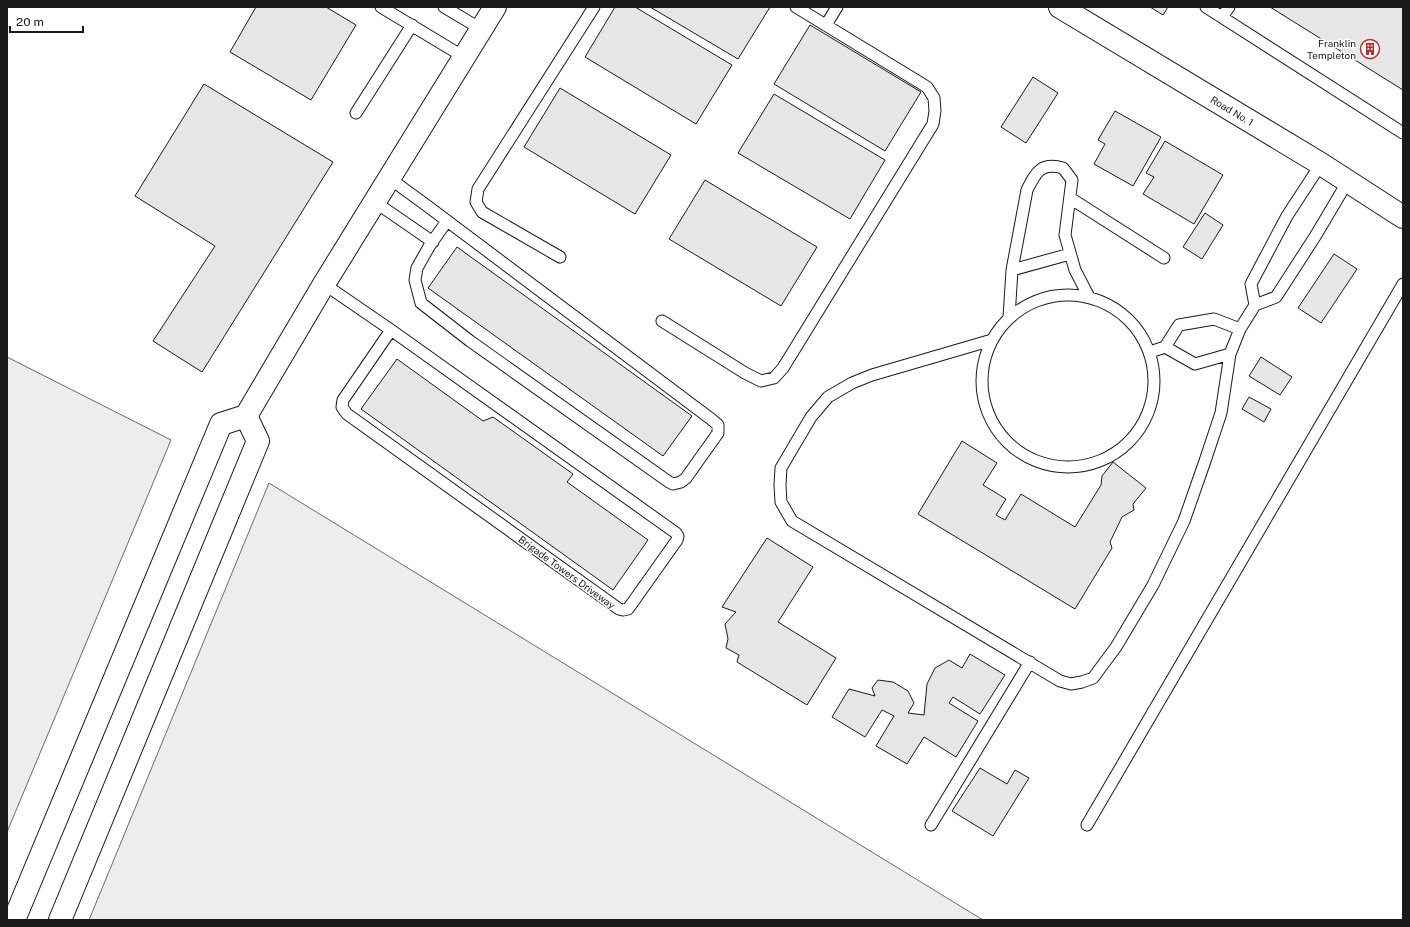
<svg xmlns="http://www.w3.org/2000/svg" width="1410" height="927" font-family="'Public Sans',sans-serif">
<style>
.built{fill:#ededed;stroke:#6a6a6a}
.building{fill:#e6e6e6;stroke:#1a1a1a}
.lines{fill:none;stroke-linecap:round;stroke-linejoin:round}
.lane-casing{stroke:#1a1a1a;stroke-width:13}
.secondary-casing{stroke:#1a1a1a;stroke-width:24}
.lane{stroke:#fff;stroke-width:11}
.secondary{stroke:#fff;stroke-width:22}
.labels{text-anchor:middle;stroke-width:3;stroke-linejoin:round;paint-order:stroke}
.poi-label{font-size:10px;fill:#1a1a1a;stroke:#fff;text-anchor:end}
.street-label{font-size:10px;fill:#1a1a1a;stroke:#fff}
</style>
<rect width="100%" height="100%" fill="#fff"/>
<path class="built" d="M7,357L171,440L7,832Z
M269,483L983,920H89Z"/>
<path class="building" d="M256,7H326L356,25L311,100L230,52Z
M615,7H635L732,65L696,124L585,57Z
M650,7H770L738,59Z
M1150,7H1168L1163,15Z
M1270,7H1403V90Z
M810,25L921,92L885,151L774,84Z
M1033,77L1058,93L1026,143L1001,127Z
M204,84L333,162L202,372L153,341L215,246L135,196Z
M560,88L671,155L635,214L524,147Z
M774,94L885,160L850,219L738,153Z
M1115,111L1161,137L1133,186L1094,164L1105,144L1098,140Z
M1165,141L1223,175L1194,224L1143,194L1154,177L1146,173Z
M705,180L817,247L781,306L669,239Z
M1205,213L1223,225L1202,259L1183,247Z
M457,247L692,416L663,456L428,288Z
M1334,254L1357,269L1321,323L1298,308Z
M1261,357L1292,377L1280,395L1249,376Z
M397,359L483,421L493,417L573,474L567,482L648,540L613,590L361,409Z
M1249,397L1271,409L1264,422L1242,409Z
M962,441L997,463L983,485L1006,499L996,515L1005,520L1021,494L1075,527L1101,485L1102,476L1113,462L1146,488L1133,504L1134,510L1122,517L1110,542L1112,548L1075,609L918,514Z
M767,538L813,567L778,622L836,658L807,705L737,662L739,655L726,648L728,639L725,624L736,612L722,607Z
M970,654L1005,675L980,714L953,697L949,703L978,721L956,757L924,737L907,764L876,746L894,716L882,710L865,737L832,717L849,689L875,696L872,688L878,680L893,682L908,691L914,703L908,713L924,715L927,684L935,668L949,660L962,668Z
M980,768L1007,784L1015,770L1029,778L993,836L952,811Z"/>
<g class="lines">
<defs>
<path id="lane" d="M381,7L464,57
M444,7L481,29
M1206,7L1403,133
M1222,17L1229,7
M826,25L837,7
M356,113L412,25
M389,178L426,205L711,419L718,425V433L686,478L681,482L673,484L669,482L470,341L421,303L415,280L417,268L430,245L447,221
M1070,198L1164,258
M375,202L433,242
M560,257L482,212L476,202L478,189L594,7
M1012,270L1070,254
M324,284L391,330L676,533L678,536L677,540L628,609L623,610L619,609L347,414L342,407L343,400L391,330
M982 381a86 86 0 1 1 172 0a86 86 0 1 1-172 0Z
M1255,305L1251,284L1287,216L1321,164
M1009,317L1012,270L1027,190C1036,172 1041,162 1063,168L1072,180L1065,235L1075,270L1089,297
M662,321L745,373L761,381L774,378L783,368L933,124L935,111L934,98L927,87L796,7
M1240,329L1255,305L1276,297L1316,235L1348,181
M992,340L872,375L852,383L828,397L811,417L781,468L780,485L781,502L792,521L1060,681L1071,684L1082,682L1093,678L1116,647L1153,585L1184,521L1205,461L1221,413L1230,354
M1150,352L1165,347L1179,325L1214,319L1240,329L1230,354L1195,364L1165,347
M931,825L1030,662
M1087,825L1403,284"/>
<g id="secondary">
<path id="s1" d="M1060,7L1321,164L1403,217"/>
<path d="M14,920L221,424L246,416L324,284L495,7"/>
<path d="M60,920L258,441L246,416"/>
</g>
</defs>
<use href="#lane" class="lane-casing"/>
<use href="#secondary" class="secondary-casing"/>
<use href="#lane" class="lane"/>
<use href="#secondary" class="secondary"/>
</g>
<defs>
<symbol id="building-ring" viewBox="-11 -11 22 22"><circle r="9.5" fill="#fff" stroke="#c62828" stroke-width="1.5"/><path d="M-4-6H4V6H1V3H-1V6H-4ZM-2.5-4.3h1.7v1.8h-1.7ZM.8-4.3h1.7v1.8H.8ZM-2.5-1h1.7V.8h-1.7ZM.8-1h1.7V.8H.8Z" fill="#c62828"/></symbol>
</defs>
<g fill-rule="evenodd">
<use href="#building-ring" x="1359" y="38" width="22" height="22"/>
</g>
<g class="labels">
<g class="poi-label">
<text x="1356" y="47">Franklin<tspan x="1356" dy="12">Templeton</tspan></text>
</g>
<g class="street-label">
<text dy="4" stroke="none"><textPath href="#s1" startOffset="201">Road No. 1</textPath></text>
<text transform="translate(567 572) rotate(36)" y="4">Brigade Towers Driveway</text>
</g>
</g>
<rect width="1410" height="927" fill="none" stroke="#1a1a1a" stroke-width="16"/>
<path d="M10 26v6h73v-6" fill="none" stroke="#1a1a1a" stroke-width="2"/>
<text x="16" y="26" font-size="12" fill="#1a1a1a" stroke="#ffffff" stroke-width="3" paint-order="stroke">20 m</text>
</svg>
